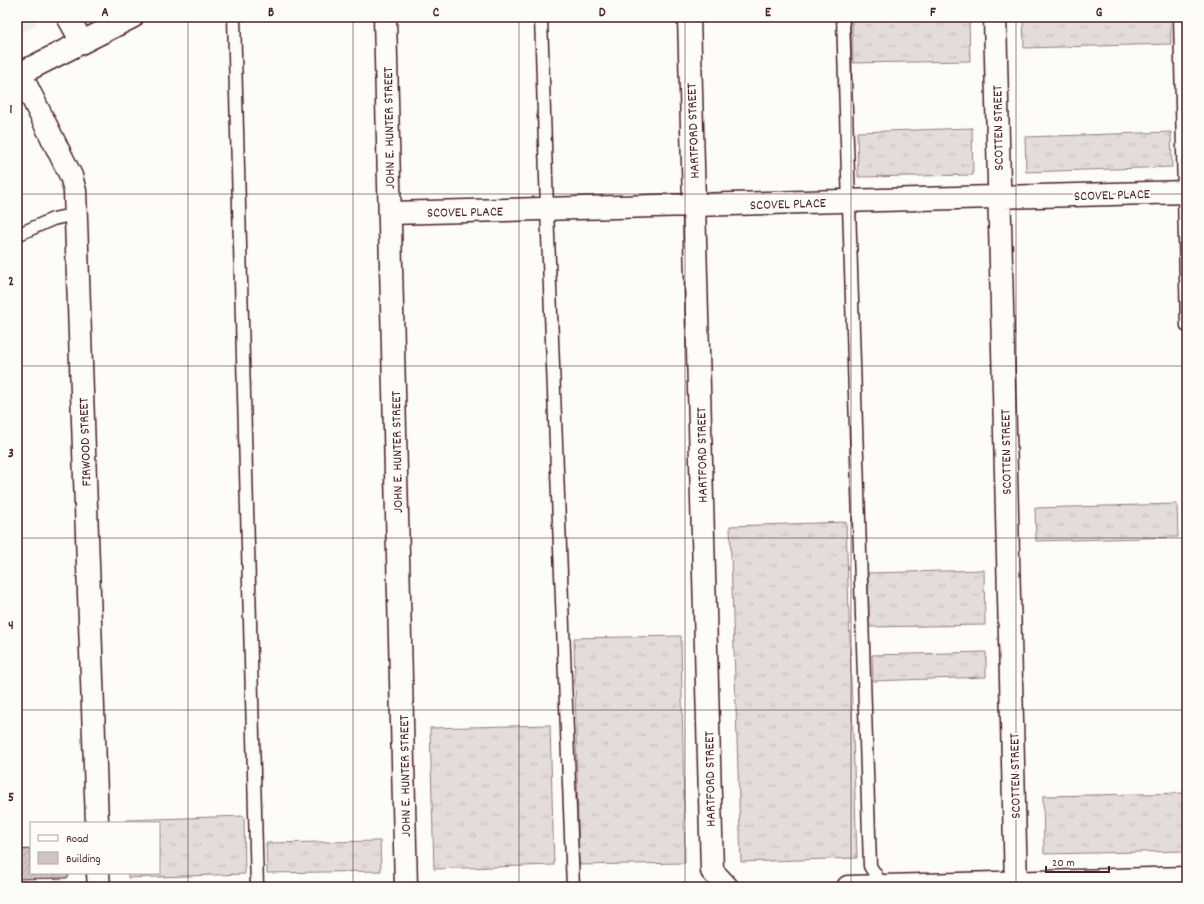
<svg xmlns="http://www.w3.org/2000/svg" width="1204" height="904" font-family="Dekko,sans-serif">
<style>
.built{fill:#f0ece8}
.grass{fill:url(#grass-tufts);stroke:#967e82}
.building{fill:url(#building-hatch);stroke:#4a1f2b}
.lines{fill:none;stroke-linecap:round;stroke-linejoin:round}
.lane-casing{stroke:#4a1f2b;stroke-width:15}
.street-casing{stroke:#4a1f2b;stroke-width:25}
.secondary-casing{stroke:#4a1f2b;stroke-width:25}
.lane{stroke:#fdfcf7;stroke-width:12}
.street{stroke:#fdfcf7;stroke-width:22}
.secondary{stroke:#fdfcf7;stroke-width:22}
.grid{fill:none;stroke:#4a1f2b;stroke-width:1;stroke-opacity:0.55}
.labels{text-anchor:middle;stroke-width:4;stroke-linejoin:round;paint-order:stroke}
.street-label{font-size:14px;fill:#4a1f2b;stroke:#fdfcf7}
.neatline{fill:none;stroke:#4a1f2b;stroke-width:1.5}
.grid-label{font-size:13px;text-anchor:middle;font-weight:bold;fill:#4a1f2b}
</style>
<defs>
<pattern id="grass-tufts" width="24" height="20" patternUnits="userSpaceOnUse"><rect width="24" height="20" fill="#e3dcda"/><path d="M3 7l-1-3M5 7V3M7 7l1-3M15 17l-1-3M17 17v-4M19 17l1-3" fill="none" stroke="#c4bcbb"/></pattern>
<pattern id="building-hatch" width="6" height="6" patternUnits="userSpaceOnUse"><rect width="6" height="6" fill="#d0c5c4"/><path d="M-1 1l2-2M0 6l6-6M5 7l2-2" fill="none" stroke="#b4a9a9"/></pattern>
</defs>
<rect width="100%" height="100%" fill="#fdfcf7"/>
<filter id="ink" filterUnits="userSpaceOnUse"><feTurbulence type="fractalNoise" baseFrequency=".025" numOctaves="2"/><feDisplacementMap in="SourceGraphic" scale="8" xChannelSelector="R" yChannelSelector="G"/><feConvolveMatrix kernelMatrix="1 2 1 2 8 2 1 2 1" color-interpolation-filters="sRGB"/></filter>
<g filter="url(#ink)">
<path class="built" d="M17,17H32L36,25L17,35Z"/>
<path class="grass" d="M852,17H969L970,61L853,63Z
M1023,17H1171V44L1024,48Z
M972,128L973,175L858,177L857,132Z
M1171,132L1172,167L1026,172L1025,137Z
M1177,504L1178,537L1036,541L1035,508Z
M846,522L857,858L741,862L730,526Z
M984,570L985,625L869,627L868,573Z
M681,636L685,863L579,865L574,638Z
M986,652V677L873,681L872,655Z
M550,725L554,865L434,869L430,728Z
M1186,793L1187,851L1044,854L1043,796Z
M244,816L245,874L128,878V873H159V823H126V820Z
M380,841L381,871L267,873L266,843Z"/>
<path class="building" d="M31,849V873H71L67,878L17,879V850Z"/>
<g class="lines">
<defs>
<path id="lane" d="M234,17L257,887
M541,17L547,209L573,887
M843,17L870,866L883,887
M1180,17L1187,326
M17,235L53,219L76,214"/>
<path id="street" d="M68,17L82,42
M385,17L406,887
M689,17L712,871L727,887
M995,17L1016,887
M20,73L71,176L75,191L97,823
M390,213L1187,192
M98,873L99,887
M848,887L1187,878"/>
<path id="secondary" d="M17,75L132,17"/>
</defs>
<use href="#lane" class="lane-casing"/>
<use href="#street" class="street-casing"/>
<use href="#secondary" class="secondary-casing"/>
<use href="#lane" class="lane"/>
<use href="#street" class="street"/>
<use href="#secondary" class="secondary"/>
</g>
</g>
<path class="grid" d="M188,17V887M353,17V887M519,17V887M685,17V887M851,17V887M1016,17V887M17,194H1187M17,366H1187M17,538H1187M17,710H1187"/>
<g class="labels">
<g class="street-label">
<text transform="translate(388 128) rotate(-91)" y="5">JOHN E. HUNTER STREET</text>
<text transform="translate(997 128) rotate(-91)" y="5">SCOTTEN STREET</text>
<text transform="translate(692 131) rotate(-92)" y="5">HARTFORD STREET</text>
<text transform="translate(1112 194) rotate(-2)" y="5">SCOVEL PLACE</text>
<text transform="translate(788 203) rotate(-2)" y="5">SCOVEL PLACE</text>
<text transform="translate(465 211) rotate(-1)" y="5">SCOVEL PLACE</text>
<text transform="translate(84 442) rotate(-92)" y="5">FIRWOOD STREET</text>
<text transform="translate(396 452) rotate(-91)" y="5">JOHN E. HUNTER STREET</text>
<text transform="translate(1005 452) rotate(-91)" y="5">SCOTTEN STREET</text>
<text transform="translate(701 455) rotate(-91)" y="5">HARTFORD STREET</text>
<text transform="translate(404 776) rotate(-91)" y="5">JOHN E. HUNTER STREET</text>
<text transform="translate(1014 776) rotate(-91)" y="5">SCOTTEN STREET</text>
<text transform="translate(709 779) rotate(-91)" y="5">HARTFORD STREET</text>
</g>
</g>
<rect width="1204" height="904" fill="none" stroke="#fdfcf7" stroke-width="44"/>
<rect x="30" y="822" width="130" height="52" fill="#fdfcf7" stroke="#b5a4a5"/>
<rect x="38" y="835" width="20" height="6" fill="#fdfcf7" stroke="#b5a4a5"/>
<text x="66" y="842" font-size="12" fill="#4a1f2b">Road</text>
<rect x="38" y="852" width="20" height="12" fill="#d0c5c4" stroke="#b5a4a5"/>
<text x="66" y="862" font-size="12" fill="#4a1f2b">Building</text>
<path d="M1046 866v6h63v-6" fill="none" stroke="#4a1f2b" stroke-width="2"/>
<text x="1052" y="866" font-size="12" fill="#4a1f2b" stroke="#fdfcf7" stroke-width="3" paint-order="stroke">20 m</text>
<rect x="22" y="22" width="1160" height="860" class="neatline"/>
<g class="grid-label">
<text x="105" y="16">A</text>
<text x="271" y="16">B</text>
<text x="436" y="16">C</text>
<text x="602" y="16">D</text>
<text x="768" y="16">E</text>
<text x="933" y="16">F</text>
<text x="1099" y="16">G</text>
<text x="11" y="113">1</text>
<text x="11" y="285">2</text>
<text x="11" y="457">3</text>
<text x="11" y="629">4</text>
<text x="11" y="801">5</text>
</g>
</svg>
